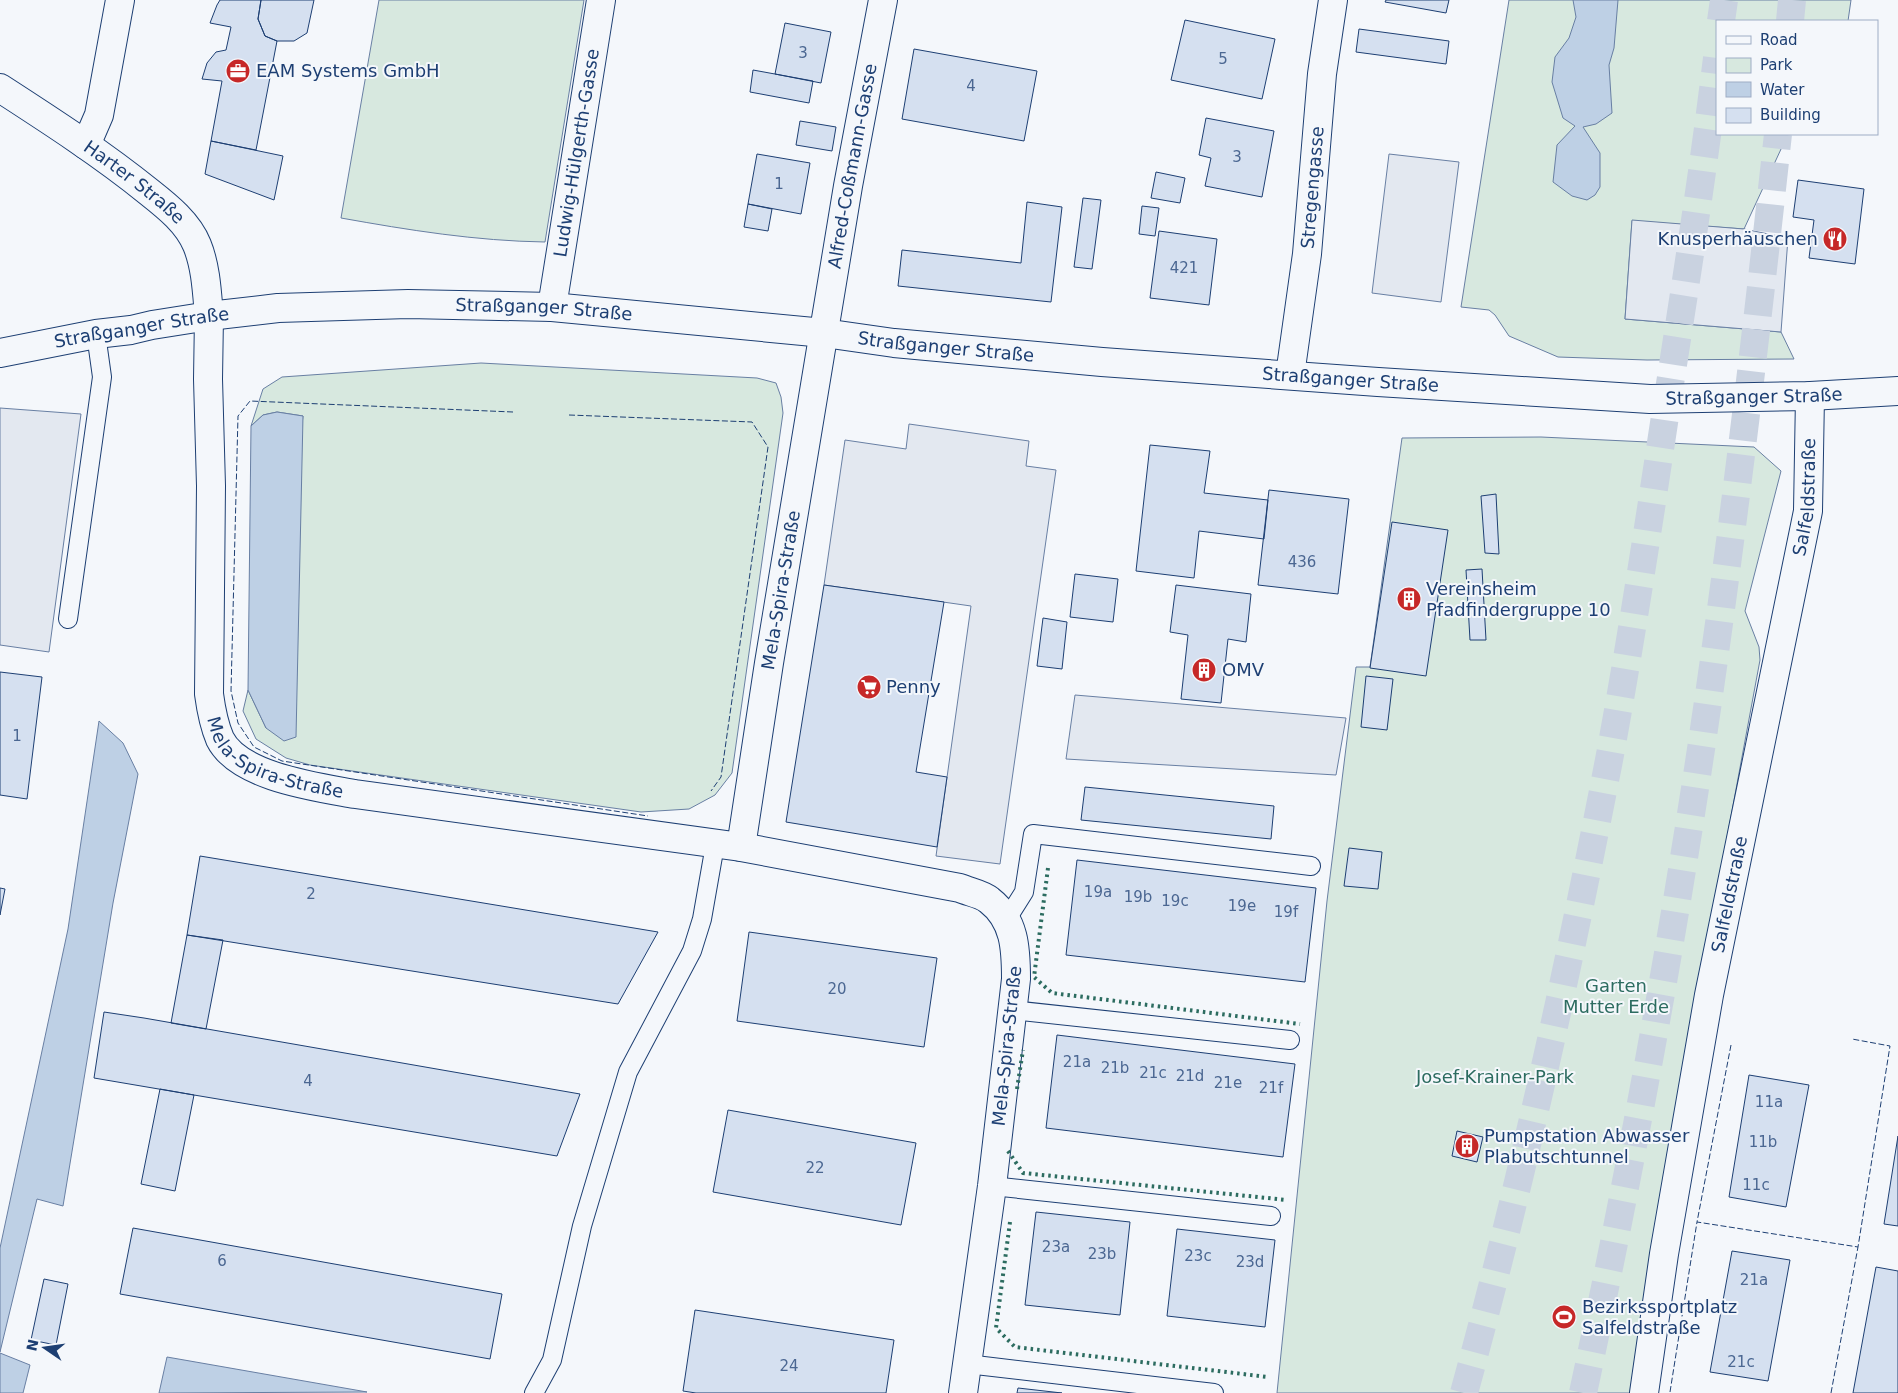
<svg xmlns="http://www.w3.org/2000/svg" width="1898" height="1393" font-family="'DejaVu Sans',sans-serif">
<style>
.green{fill:#d7e8df;stroke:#687fa3}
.parking{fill:#e3e8f0;stroke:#687fa3}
.water{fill:#bed0e5;stroke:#687fa3}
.building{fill:#d5e0f0;stroke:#1d3f73}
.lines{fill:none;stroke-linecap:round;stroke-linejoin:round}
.highway-tunnel{stroke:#c9d2e0;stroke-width:28;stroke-dasharray:28 14;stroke-linecap:butt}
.lane-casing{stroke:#1d3f73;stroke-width:20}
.street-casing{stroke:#1d3f73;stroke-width:30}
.secondary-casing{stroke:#1d3f73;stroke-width:30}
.lane{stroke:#f4f7fb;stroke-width:18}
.street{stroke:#f4f7fb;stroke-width:28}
.secondary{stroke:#f4f7fb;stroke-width:28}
.hedge{stroke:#2c6c60;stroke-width:4;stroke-dasharray:2.5 4;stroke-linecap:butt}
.fence{stroke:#1d3f73;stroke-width:1;stroke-dasharray:6 2.5;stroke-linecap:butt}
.labels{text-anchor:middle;stroke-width:4;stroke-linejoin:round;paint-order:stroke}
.number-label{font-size:15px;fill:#4b6792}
.poi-label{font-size:18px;fill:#1d3f73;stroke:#f4f7fb;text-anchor:start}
.street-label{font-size:18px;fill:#1d3f73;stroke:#f4f7fb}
.park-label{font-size:18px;fill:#2c6c60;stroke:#f4f7fb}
</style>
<rect width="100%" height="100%" fill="#f4f7fb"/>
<path class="green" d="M379,0H584L545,242C476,241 408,230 341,218Z
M1509,0H1851L1848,21H1717V134H1788L1744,229L1632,221L1625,319L1781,332L1794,359L1647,360L1558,357L1509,336L1495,315L1489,310L1461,307Z
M481,363L757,378L776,383L781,397L783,413L732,773L715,795L689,809L641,812L310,765L286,758L256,739L243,711L248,690L266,728L303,416L277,412L263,415L251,426L263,389L282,377Z
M1541,437L1754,447L1781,471L1745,611L1759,647L1760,660L1652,1242L1630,1393H1277L1327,901L1356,667H1370L1402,438Z"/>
<path class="parking" d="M1389,154L1459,162L1441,302L1372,293Z
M1632,220L1744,229L1788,238L1781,332L1625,319Z
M0,408L81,414L49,652L0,645Z
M909,424L1029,441L1026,466L1056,470L1000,864L936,856L971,606L824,585L845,440L906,449Z
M1075,695L1346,718L1336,775L1066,759Z"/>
<path class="water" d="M1573,0H1618L1614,48L1609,65L1612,113L1596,124L1583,127L1600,153V187L1595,195L1587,200L1572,196L1553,182L1557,145L1575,126L1563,118L1552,82L1555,57L1569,38L1576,17Z
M277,412L303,416L296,737L284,741L266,728L248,690L251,426L263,415Z
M99,721L123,743L138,774L113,903L63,1206L37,1199L0,1352V1248L68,929Z
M0,1353L30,1365L23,1393H0Z
M167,1357L367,1392L159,1393Z"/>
<path class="building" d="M220,0H261L258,19L265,36L277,41L256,150L211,141L222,81L202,79L207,63L216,52L226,50L231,27L210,23L217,5Z
M261,0H314L307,33L294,41H277L265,36L258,19Z
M1386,0H1449L1446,13L1385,2Z
M1185,20L1275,39L1262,99L1171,80Z
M785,23L831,32L821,83L775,74Z
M1359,29L1449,41L1446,64L1356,52Z
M914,49L1037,71L1024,141L902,119Z
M753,70L813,81L809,103L750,92Z
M1206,118L1274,131L1262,197L1205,186L1211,158L1199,155Z
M800,121L836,127L832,151L796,145Z
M211,141L283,156L274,200L205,174Z
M757,154L810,163L801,214L748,204Z
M1156,172L1185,178L1180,203L1151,198Z
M1798,180L1864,189L1855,264L1809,258L1814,220L1793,217Z
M1083,198L1101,200L1092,269L1074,267Z
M1027,202L1062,207L1051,302L898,286L902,250L1021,263Z
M748,204L772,209L768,231L744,227Z
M1142,206L1159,208L1155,236L1139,234Z
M1159,231L1217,239L1209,305L1150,298Z
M1150,445L1210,451L1204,493L1268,500L1264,539L1199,531L1194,578L1136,571Z
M1269,490L1349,499L1338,594L1258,585Z
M1496,494L1499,554L1485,553L1481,496Z
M1392,522L1448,530L1426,676L1370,668Z
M1482,569L1486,640H1470L1466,570Z
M1075,574L1118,579L1113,622L1070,617Z
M824,585L944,602L916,772L947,777L937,847L786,822Z
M1176,585L1251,594L1246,642L1228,639L1221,703L1181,699L1188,635L1170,632Z
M1043,618L1067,622L1062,669L1037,666Z
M0,672L42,677L27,799L0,795Z
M1366,676L1393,679L1387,730L1361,727Z
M1085,787L1274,806L1271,839L1081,820Z
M1349,848L1382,852L1378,889L1344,886Z
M200,856L658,932L618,1004L187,935Z
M1077,860L1316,888L1305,982L1066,955Z
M0,888L5,889L0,915Z
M749,932L937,958L924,1047L737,1021Z
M187,935L223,940L206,1029L171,1023Z
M104,1012L144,1018L580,1094L557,1156L194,1095L94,1078Z
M1057,1035L1295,1064L1283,1157L1046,1128Z
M1749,1075L1809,1085L1786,1207L1729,1197Z
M160,1089L194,1095L175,1191L141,1184Z
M728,1110L916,1143L901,1225L713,1192Z
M1457,1131L1483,1137L1477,1162L1452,1156Z
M1898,1136V1226L1884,1224Z
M1036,1212L1130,1222L1120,1315L1025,1305Z
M133,1228L502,1294L490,1359L120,1294Z
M1177,1229L1275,1240L1265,1327L1167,1316Z
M1732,1251L1790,1260L1768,1381L1710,1372Z
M1876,1267L1898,1271V1393H1853Z
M44,1279L68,1284L56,1345L31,1340Z
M695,1310L894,1340L886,1393H696L683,1391Z
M1018,1388L1062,1393H1017Z"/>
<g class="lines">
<path class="highway-tunnel" d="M1721,21L1724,0
M1790,21L1792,0
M1464,1393C1521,1184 1568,972 1609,760C1631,642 1649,522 1667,403C1685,288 1703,173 1717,58
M1583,1393C1627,1186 1666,978 1698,769C1730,558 1755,346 1778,134"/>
<defs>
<path id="lane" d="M68,619L102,377L96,334
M1007,919L1024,892L1033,834L1311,866
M1012,1010L1290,1040
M992,1186L1271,1216
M967,1364L1214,1393
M534,1393L552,1360L582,1226L628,1072L692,951L702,919L715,845"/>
<g id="street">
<path d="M86,145L99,115L120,0"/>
<path id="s1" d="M552,307L601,0"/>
<path id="s2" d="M209,316L208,379L211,486L209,694C211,709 214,725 220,739C239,777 317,787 355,794L741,847L960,888C969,892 982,894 989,900C1015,920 1016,949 1016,979L992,1186L963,1393"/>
<path id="s3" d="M1290,375L1307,254L1322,74L1333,0"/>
<path id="s4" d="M741,847L769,663L848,186L883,0"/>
<path id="s5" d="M1644,1393L1664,1254L1709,995L1808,511L1810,396"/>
</g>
<g id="secondary">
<path id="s6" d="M0,88C51,121 102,154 149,192C168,207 188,223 197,245C206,267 207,293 209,316"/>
<path id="s7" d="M0,353L96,334L131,330L152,325L209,316L278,308L408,304L552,307L824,333L894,343L1102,362L1378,382L1650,399L1810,396L1898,391"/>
</g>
</defs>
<use href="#lane" class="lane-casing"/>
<use href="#street" class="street-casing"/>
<use href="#secondary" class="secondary-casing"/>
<use href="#lane" class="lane"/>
<use href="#street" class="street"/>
<use href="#secondary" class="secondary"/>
<path class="hedge" d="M1048,868L1034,977L1052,993L1300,1024
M1017,1089L1023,1050
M1008,1151L1023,1173L1287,1200
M1010,1222L996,1328L1015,1347L1268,1377"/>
<path class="fence" d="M513,412L250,401L238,416L231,691L238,723L254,747L282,761L648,816
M569,415L752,422L768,447L721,777L711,791
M1731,1045L1697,1222L1858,1247L1890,1046L1852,1039
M1670,1392L1697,1222
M1831,1393L1858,1247"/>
</g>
<defs>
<symbol id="office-disc" viewBox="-11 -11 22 22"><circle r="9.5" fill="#c62828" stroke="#f4f7fb"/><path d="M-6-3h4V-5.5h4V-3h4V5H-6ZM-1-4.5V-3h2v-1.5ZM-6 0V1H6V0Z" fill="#fff"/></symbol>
<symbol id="restaurant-disc" viewBox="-11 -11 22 22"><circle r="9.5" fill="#c62828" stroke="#f4f7fb"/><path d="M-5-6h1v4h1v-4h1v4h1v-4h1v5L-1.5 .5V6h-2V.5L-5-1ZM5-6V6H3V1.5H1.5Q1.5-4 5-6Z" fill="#fff"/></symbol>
<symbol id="building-disc" viewBox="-11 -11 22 22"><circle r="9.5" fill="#c62828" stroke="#f4f7fb"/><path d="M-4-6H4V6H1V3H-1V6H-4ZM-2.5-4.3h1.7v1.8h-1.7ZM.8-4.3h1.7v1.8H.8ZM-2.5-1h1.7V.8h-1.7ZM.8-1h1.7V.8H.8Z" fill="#fff"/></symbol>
<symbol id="supermarket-disc" viewBox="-11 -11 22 22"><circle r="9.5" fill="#c62828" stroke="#f4f7fb"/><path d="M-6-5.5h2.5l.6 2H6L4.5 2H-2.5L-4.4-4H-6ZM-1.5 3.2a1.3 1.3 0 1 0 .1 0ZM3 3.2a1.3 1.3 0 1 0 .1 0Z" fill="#fff"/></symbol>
<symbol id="stadium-disc" viewBox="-11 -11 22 22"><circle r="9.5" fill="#c62828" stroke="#f4f7fb"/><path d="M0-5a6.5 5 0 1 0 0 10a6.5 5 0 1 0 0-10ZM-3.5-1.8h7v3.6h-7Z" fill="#fff"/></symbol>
</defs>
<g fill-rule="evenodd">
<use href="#office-disc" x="224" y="57" width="28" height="28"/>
<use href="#restaurant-disc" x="1821" y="225" width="28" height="28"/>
<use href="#building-disc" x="1395" y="585" width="28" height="28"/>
<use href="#building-disc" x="1190" y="656" width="28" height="28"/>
<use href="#supermarket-disc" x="855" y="673" width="28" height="28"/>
<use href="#building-disc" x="1453" y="1132" width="28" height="28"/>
<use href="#stadium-disc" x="1550" y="1303" width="28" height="28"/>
</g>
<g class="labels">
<g class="number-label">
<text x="803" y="58">3</text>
<text x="1223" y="64">5</text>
<text x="971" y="91">4</text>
<text x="1237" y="162">3</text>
<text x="779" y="189">1</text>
<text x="1184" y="273">421</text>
<text x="1302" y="567">436</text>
<text x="17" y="741">1</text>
<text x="1098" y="897">19a</text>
<text x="311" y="899">2</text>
<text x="1138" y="902">19b</text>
<text x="1175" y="906">19c</text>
<text x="1242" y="911">19e</text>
<text x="1286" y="917">19f</text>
<text x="837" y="994">20</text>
<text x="1077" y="1067">21a</text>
<text x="1115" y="1073">21b</text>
<text x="1153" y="1078">21c</text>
<text x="1190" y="1081">21d</text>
<text x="308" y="1086">4</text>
<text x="1228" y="1088">21e</text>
<text x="1271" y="1093">21f</text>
<text x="1769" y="1107">11a</text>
<text x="1763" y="1147">11b</text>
<text x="815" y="1173">22</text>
<text x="1756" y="1190">11c</text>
<text x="1056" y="1252">23a</text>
<text x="1102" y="1259">23b</text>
<text x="1198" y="1261">23c</text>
<text x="222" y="1266">6</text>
<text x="1250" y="1267">23d</text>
<text x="1754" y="1285">21a</text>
<text x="1741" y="1367">21c</text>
<text x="789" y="1371">24</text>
</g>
<g class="poi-label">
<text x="256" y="77">EAM Systems GmbH</text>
<text x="1818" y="245" text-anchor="end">Knusperhäuschen</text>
<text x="1426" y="595">Vereinsheim<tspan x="1426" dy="21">Pfadfindergruppe 10</tspan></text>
<text x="1222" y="676">OMV</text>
<text x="886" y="693">Penny</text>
<text x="1484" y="1142">Pumpstation Abwasser<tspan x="1484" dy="21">Plabutschtunnel</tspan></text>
<text x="1582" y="1313">Bezirkssportplatz<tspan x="1582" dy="21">Salfeldstraße</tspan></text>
</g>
<g class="street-label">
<text dy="6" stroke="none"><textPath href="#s1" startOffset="156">Ludwig-Hülgerth-Gasse</textPath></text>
<text dy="6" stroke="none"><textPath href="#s4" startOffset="690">Alfred-Coßmann-Gasse</textPath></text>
<text dy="6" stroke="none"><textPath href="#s6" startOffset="164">Harter Straße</textPath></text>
<text dy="6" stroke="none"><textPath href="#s3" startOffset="189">Stregengasse</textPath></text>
<text dy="6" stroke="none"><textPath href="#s7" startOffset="548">Straßganger Straße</textPath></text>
<text dy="6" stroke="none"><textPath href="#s7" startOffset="144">Straßganger Straße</textPath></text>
<text dy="6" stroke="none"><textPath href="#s7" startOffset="952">Straßganger Straße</textPath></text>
<text dy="6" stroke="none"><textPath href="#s7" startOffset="1358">Straßganger Straße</textPath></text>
<text dy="6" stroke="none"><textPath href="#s7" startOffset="1762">Straßganger Straße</textPath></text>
<text dy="6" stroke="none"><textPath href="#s5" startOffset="911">Salfeldstraße</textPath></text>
<text dy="6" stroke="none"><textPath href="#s4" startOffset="260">Mela-Spira-Straße</textPath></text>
<text dy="6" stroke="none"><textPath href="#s2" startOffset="482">Mela-Spira-Straße</textPath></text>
<text dy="6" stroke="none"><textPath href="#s5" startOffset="506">Salfeldstraße</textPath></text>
<text transform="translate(1007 1046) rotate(-84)" y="6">Mela-Spira-Straße</text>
</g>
<g class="park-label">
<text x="1616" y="992">Garten<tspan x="1616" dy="21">Mutter Erde</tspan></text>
<text x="1495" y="1083">Josef-Krainer-Park</text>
</g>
</g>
<rect x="1716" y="20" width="162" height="115" fill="#f4f7fb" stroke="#9eadc5"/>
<rect x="1726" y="36" width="25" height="8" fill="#f4f7fb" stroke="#9eadc5"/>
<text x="1760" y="45" font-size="15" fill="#1d3f73">Road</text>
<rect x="1726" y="58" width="25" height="15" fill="#d7e8df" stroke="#9eadc5"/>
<text x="1760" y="70" font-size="15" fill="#1d3f73">Park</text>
<rect x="1726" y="82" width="25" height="15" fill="#bed0e5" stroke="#9eadc5"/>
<text x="1760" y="95" font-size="15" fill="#1d3f73">Water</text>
<rect x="1726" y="108" width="25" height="15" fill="#d5e0f0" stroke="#9eadc5"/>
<text x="1760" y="120" font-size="15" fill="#1d3f73">Building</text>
<g transform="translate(45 1348) rotate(283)" stroke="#f4f7fb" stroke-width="4" paint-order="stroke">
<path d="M0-4L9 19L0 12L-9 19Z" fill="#1d3f73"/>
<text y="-8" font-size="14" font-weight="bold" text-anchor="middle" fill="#1d3f73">N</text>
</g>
</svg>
